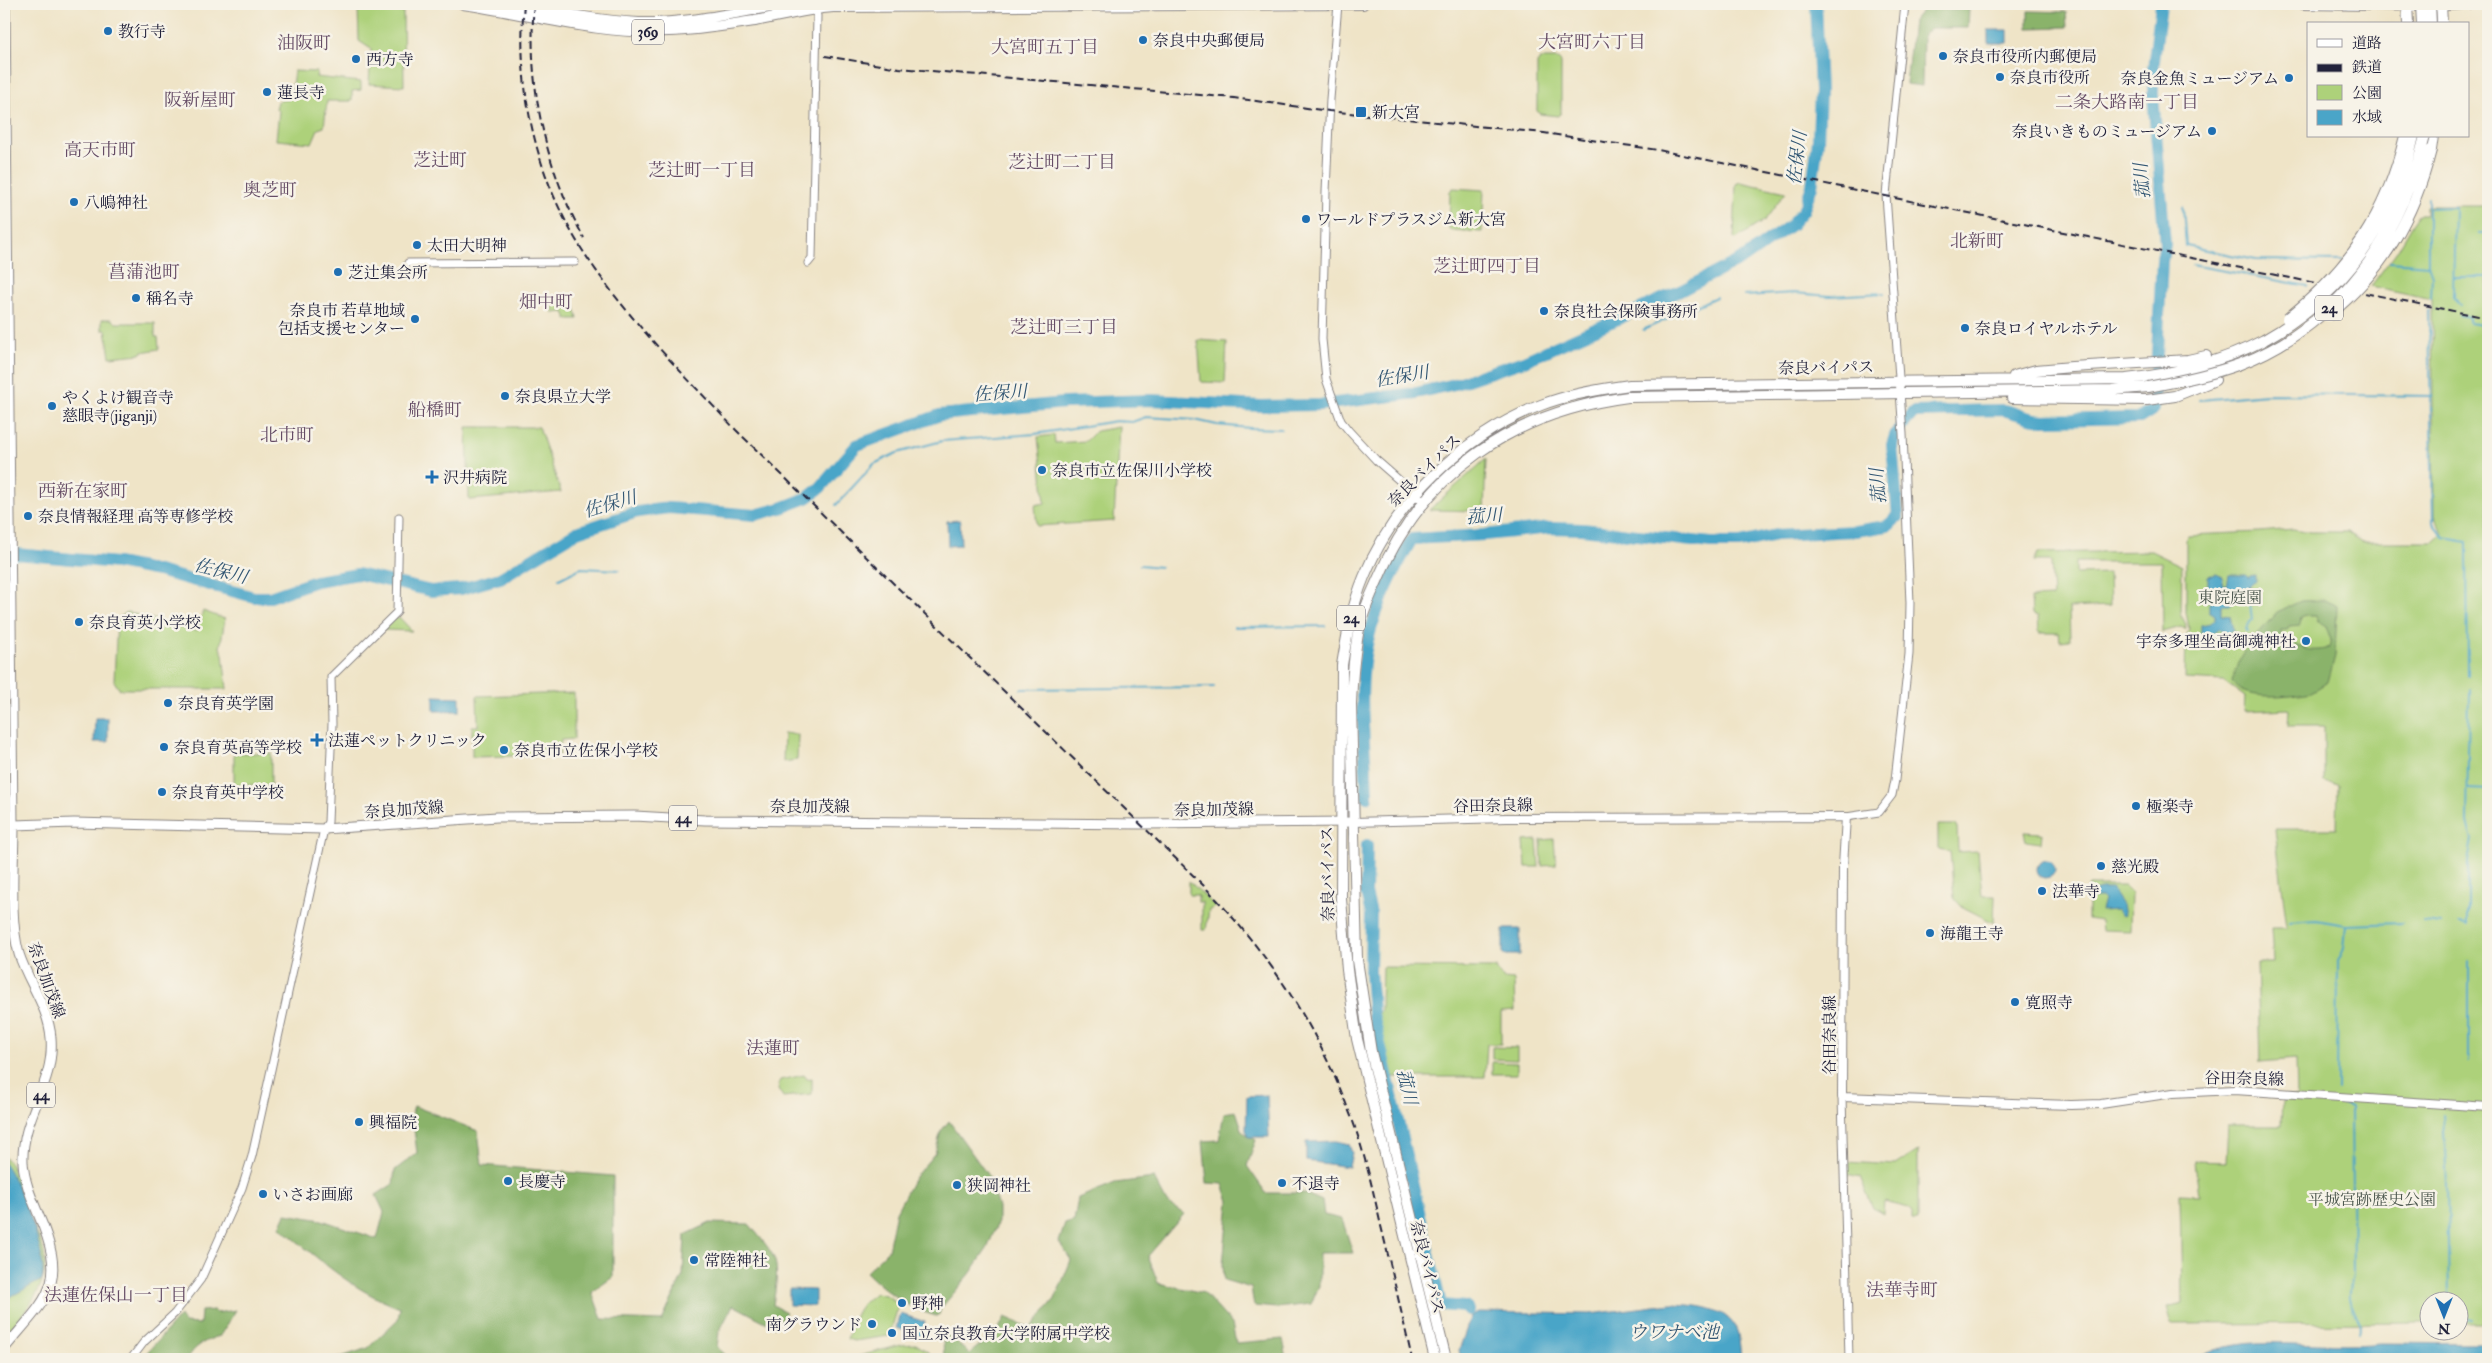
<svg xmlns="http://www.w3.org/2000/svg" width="2492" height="1363" font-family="'IM FELL Double Pica','Noto Serif JP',serif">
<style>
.green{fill:#add17a;stroke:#687a5a}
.forest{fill:#8ab36a;stroke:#566a52;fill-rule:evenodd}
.water{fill:#4aa5c8;stroke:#366482}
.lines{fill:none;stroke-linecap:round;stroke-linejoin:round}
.stream{stroke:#4aa5c8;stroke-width:2}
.river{stroke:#4aa5c8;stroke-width:12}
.tertiary-casing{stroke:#888381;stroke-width:9}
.secondary-casing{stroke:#888381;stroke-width:10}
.primary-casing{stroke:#888381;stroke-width:11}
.trunk-casing{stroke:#888381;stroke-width:12}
.tertiary{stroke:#fff;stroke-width:7}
.secondary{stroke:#fff;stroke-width:8}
.primary{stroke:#fff;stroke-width:9}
.trunk{stroke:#fff;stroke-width:10}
.rail{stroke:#22223b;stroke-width:2;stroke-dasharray:8 4;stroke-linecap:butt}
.trunk-bridge-casing{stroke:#888381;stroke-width:12;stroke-linecap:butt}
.trunk-bridge{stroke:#fff;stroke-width:10}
.poi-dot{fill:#1f6fb2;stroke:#f7f3e8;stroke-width:2}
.labels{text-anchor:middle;stroke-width:5;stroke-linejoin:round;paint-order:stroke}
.shield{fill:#f7f3e8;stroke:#62616f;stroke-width:1}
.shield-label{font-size:15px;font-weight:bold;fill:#22223b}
.poi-label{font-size:16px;fill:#22223b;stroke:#f7f3e8;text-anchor:start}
.street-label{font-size:16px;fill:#22223b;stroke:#f7f3e8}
.park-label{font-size:16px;fill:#4c574e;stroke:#f7f3e8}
.neighbourhood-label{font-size:18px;fill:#664d66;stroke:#f7f3e8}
.water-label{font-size:18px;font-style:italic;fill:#325673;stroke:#f7f3e8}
</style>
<rect width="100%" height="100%" fill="#f7f3e8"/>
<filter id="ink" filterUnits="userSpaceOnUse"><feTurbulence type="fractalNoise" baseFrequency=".02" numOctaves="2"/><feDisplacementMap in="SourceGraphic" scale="10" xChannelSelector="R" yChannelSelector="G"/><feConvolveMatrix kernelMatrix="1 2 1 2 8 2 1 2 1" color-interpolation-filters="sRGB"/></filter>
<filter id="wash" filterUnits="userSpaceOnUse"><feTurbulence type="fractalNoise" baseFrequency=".0096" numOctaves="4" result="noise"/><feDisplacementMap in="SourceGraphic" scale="20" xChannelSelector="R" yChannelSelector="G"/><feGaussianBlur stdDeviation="1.12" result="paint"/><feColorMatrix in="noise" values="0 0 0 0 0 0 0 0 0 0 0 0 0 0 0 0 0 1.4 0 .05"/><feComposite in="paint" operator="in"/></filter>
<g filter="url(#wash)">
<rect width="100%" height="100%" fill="#efe4c7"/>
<path class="green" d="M358,8L403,12L404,86L369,84L371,49L359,41Z
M1540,59H1558L1561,62V113L1558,116L1540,114L1537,111V63Z
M294,71L317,72L316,77L361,82V90L352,91V101H327L324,127L318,129L312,143L276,140L279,111L276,109L278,101L290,99Z
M1740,182L1786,192L1765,220L1736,239L1734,238L1736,184Z
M1453,188L1484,190L1482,232L1449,230L1450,191Z
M2426,206H2488V1323H2460V1300H2430L2429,1323L2171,1324L2166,1307L2182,1303L2180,1194L2199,1195L2195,1161L2226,1162L2228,1125H2282L2283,1096L2297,1097L2296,1059L2260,1062L2257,963H2273L2271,928H2287L2275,829H2337L2338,785L2324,782V726H2288L2289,709L2244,711L2245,697L2223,681L2185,679L2186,634L2189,629L2186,612V539L2189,535L2260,532L2293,529L2311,532H2347L2363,542H2434L2443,534L2434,516L2432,299L2371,286L2397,251L2418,215H2426Z
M572,296L578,319H567L564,312L553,313V297Z
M102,319H112L116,323H155V337H158L159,349L142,352L140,354L110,357L106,330H102Z
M1198,340L1227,342L1225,383L1201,382Z
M467,427H539L561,492L469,500Z
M1119,427L1114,521L1037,526L1035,505L1045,503L1038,437L1054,435L1055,443L1086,441L1096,431Z
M1486,459L1484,511L1429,510Z
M2151,551L2182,566L2181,614L2186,625L2185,629L2181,627L2163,632L2162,562H2076V574L2109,573L2110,606L2069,608L2070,640L2060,641L2059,633H2039L2038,616L2032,614L2031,598L2053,597L2051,561H2034L2038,553Z
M203,611L225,619L220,648L223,654L227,689H119L114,681L117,619L127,612L196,631Z
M392,618H400L412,631L381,630Z
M574,693V739L561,740L559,755L472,757V726H478L477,696Z
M784,733L798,735L797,760L783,762Z
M234,753H271V785H234Z
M1938,825H1957L1958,852L1978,851L1982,896H1995L1994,923L1961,906L1954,898L1950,851L1938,849Z
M2024,832L2042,833L2041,843L2026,841Z
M1554,839L1556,865L1542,866L1541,840Z
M1537,840L1539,867H1526L1524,841Z
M1189,881L1216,907L1209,910L1206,930H1202V902H1198V895H1189Z
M2088,886H2125L2131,894L2130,931L2101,930L2100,921L2088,919Z
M1382,967L1496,968L1503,979L1514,980L1515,1011L1501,1012V1044H1487L1485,1077H1390L1377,1016L1381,1010Z
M1492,1047L1517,1048V1060L1492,1059Z
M1492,1062L1517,1063V1074H1492Z
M804,1075L807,1079L812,1078V1094L783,1097L778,1089L780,1080Z
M1918,1151V1221H1912V1213L1909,1208L1884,1202L1883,1214L1873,1208L1860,1177L1847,1174L1846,1162L1896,1165Z
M4,1156C17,1170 19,1189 25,1206C30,1219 37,1232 42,1245C54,1283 26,1310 4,1337Z
M876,1293L886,1295L899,1304L889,1336L854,1341L847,1339C854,1318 856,1305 876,1293Z
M916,1344L928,1352L931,1359H849L900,1345Z"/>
<path class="forest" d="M1923,9H1969L1968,28H1931L1923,35L1922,86L1906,84L1913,21Z
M2028,11L2066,12L2067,27L2028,28Z
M2324,600L2337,606L2335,656L2328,682C2322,685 2316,690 2311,692C2292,696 2239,702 2232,681L2239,662L2251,642L2277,612L2301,601ZM2306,616H2316L2318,622L2326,626L2331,640L2329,648C2307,654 2299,647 2281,635V630H2287L2289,626L2300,625L2301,618Z
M414,1106L478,1131L482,1165L613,1176V1277L592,1292L602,1319L662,1321L683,1275L685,1235L710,1223L749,1224C779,1260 780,1259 773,1305L786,1312L775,1327L733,1305L719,1332L717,1347L730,1359H335L368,1348L398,1319L400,1308C351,1290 319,1259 280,1227L286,1214L322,1220L377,1239L384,1212L376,1195L393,1184L395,1170L417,1153L412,1114Z
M1236,1111L1243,1132L1256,1140L1247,1166L1266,1193H1304L1322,1201L1324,1215L1342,1219L1353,1253H1319V1286L1311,1304L1277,1308L1254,1306L1251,1288L1224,1280L1223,1264L1229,1201L1223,1184L1207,1183L1203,1141L1219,1140L1224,1113Z
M949,1121L989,1177L998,1208V1222L987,1249L970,1274L941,1308L939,1315L936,1316C909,1309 885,1291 866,1272L888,1250L896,1212L914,1178L935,1153L941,1131Z
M1154,1178L1167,1203L1184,1214L1148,1256L1158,1283L1204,1293L1232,1324L1236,1343L1283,1339L1287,1359H944L943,1340L950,1335L969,1354L998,1330L1005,1317L1031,1328L1055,1299L1071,1260L1059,1242L1065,1224L1074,1221L1078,1198L1115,1183Z
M214,1310L216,1313L236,1310L220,1336C205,1340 195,1346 187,1359H141L180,1316L184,1323L200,1324L201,1311Z"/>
<path class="water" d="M1988,30H2008V43H1988Z
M960,520L961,545L948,546L947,521Z
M2216,574L2223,577L2222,584L2227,585L2229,575H2245L2249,578L2250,576L2255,575V581L2249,587L2253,590L2255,601L2251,605L2242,603L2238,598L2235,600L2233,597H2228L2233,602L2230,605H2221V615L2230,616L2233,630L2227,632L2219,629L2212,634L2201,635V625L2211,623L2215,619V615L2209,611V603L2217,598L2216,593L2208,591V576Z
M434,696L460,697V711H434Z
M95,718H108V742H94Z
M2037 869a9 9 0 1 1 18 0a9 9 0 1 1-18 0Z
M2101,889H2111L2122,905L2124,915L2122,916L2116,910L2101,911L2104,900L2101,897H2091V892Z
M1503,929H1520V955H1503Z
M1267,1095L1269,1137H1249L1246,1130L1247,1096Z
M1336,1141L1349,1144L1352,1153L1349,1167L1306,1161V1142Z
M4,1162C20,1185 48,1253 42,1280L6,1299L4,1298Z
M789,1289L815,1290V1306L789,1305Z
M1671,1304C1694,1305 1729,1306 1737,1332C1740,1340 1740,1350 1741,1359H1461L1459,1350L1471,1316L1478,1312L1590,1314Z
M901,1314L925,1322L921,1336L896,1328Z
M2380,1343L2488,1344V1359H2197C2241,1329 2326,1351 2380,1343Z"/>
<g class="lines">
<path class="stream" d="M2428,198V265L2432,276L2431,299
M2183,207L2186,246L2256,260L2342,261
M2428,208L2455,207L2453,297L2461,305
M2478,233H2488
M2390,262L2428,265
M2192,265L2308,286
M2454,277H2467
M2469,277H2488
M1744,296L1794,293L1830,296L1884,293
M2429,310L2433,523L2444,538L2467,542L2468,676
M2459,315L2469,317V323L2488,326
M1643,330L1716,297
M2200,400L2266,394L2432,396
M836,505L874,464L897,453L942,441L1035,434L1116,421L1132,422L1146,417L1195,420L1217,425L1250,428L1281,429
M1140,565L1161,567
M559,579L581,568L620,570
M1234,627L1325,626
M2248,631L2246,629L2252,619L2250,604
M1021,689L1214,687
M2469,789L2488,790
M2290,922L2316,920L2346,925L2402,923
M2424,922L2441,924
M2460,923L2468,924V862L2472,839L2467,823L2469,690
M2469,961V1062
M2337,1090L2338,961C2347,949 2344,939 2346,925
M2338,1102L2351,1107L2353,1274C2352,1281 2349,1291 2350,1298C2352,1310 2363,1321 2359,1333
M2443,1114L2447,1185L2449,1300
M2460,1320L2473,1319"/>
<path class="river" d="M4,553L117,563L158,571L254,597H270L316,581L358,574L431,591L461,589L500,578L577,532L637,512L669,508L755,515L781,508L807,498L820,488L857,445L940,415L1065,403L1151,400L1261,406L1320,405L1416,393L1455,384L1524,361L1680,291L1744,258L1791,225L1803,211L1812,186L1818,141L1820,91L1816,4
M1367,797C1366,746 1356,690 1368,640C1377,604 1394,570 1412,539L1484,535L1551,528L1582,529L1711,543H1740L1776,535L1855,531L1887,526L1898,517L1892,445L1896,433L1914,412L2003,410C2018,413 2027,419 2043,420L2140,418L2154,409L2162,261L2165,244L2153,95V69L2161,4
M1367,845L1366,893L1371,914L1370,972L1373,1014L1441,1305L1465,1307L1469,1310"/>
</g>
</g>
<g filter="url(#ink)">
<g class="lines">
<defs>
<path id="tertiary" d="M6,4L14,825
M1338,4L1330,99L1326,192L1322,339L1326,379L1341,421L1349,431L1376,460L1424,502
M408,263L575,262
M808,263L812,258L817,16L814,4
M1846,817L1879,812L1892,795L1895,780L1909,654L1910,603L1903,434L1886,195L1905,4
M1842,1097L1849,1359
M131,1359L144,1342L175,1313L201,1279L242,1188L252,1156L324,829L328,822L332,724L331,677L397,612L399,517"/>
<path id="secondary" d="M1353,822L1507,818L1846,817L1843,866L1842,1097L2071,1105L2101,1104L2173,1093L2235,1090L2488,1107
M4,824L14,825"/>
<path id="primary" d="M2441,6L2470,4
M4,1349C47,1297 69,1286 39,1216C32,1199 24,1181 23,1162C21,1117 55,1084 51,1038C49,1008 28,982 19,954C9,919 14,862 14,825L74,823L324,829L497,817L635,816L705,820L1141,824L1353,822"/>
<path id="trunk" d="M463,4C532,14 598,35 669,31C697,30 727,25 755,21C781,16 807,9 833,7L1363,4
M514,4C555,12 597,21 639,23C688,24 738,12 787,4
M2303,4L2441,6
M2407,4L2408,24
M2441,4L2442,24
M2431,150L2433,136
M2014,376L2036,370L2072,367L2188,360L2206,356
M2012,398L2147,400L2175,396L2215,380
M1435,1359L1357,1039L1347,970L1341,899L1342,665C1347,635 1352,606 1364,577C1395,501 1464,435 1541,405C1569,394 1600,389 1630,385L2126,379C2175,374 2220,363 2264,340
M1446,1359L1371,1052L1357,960L1351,704C1352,679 1354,653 1359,629C1363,611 1371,595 1378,579C1424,471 1514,412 1628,397L2112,390L2148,387"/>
</defs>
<use href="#tertiary" class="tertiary-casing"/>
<use href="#secondary" class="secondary-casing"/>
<use href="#primary" class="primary-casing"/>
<use href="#trunk" class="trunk-casing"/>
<use href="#tertiary" class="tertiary"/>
<use href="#secondary" class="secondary"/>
<use href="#primary" class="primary"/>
<use href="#trunk" class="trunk"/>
<path class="rail" d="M524,4C516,87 536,177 581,248C623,314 682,373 736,430L1204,886C1267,952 1314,1021 1347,1106C1363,1145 1372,1186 1381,1226C1392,1271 1402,1315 1412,1359
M534,4C527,85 545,167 584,238
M825,56L899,68L1234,98L1329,111L1544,133L1658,150L2488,318"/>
<defs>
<path id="trunk-bridge" d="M2421,4L2422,24
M2430,4L2431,24
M2328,316C2382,272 2414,218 2431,150
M2287,319C2350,268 2386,216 2405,136
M2264,340C2342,296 2395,224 2414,136
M2148,387C2180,381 2210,375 2240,364C2339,326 2401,235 2425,136"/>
</defs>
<use href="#trunk-bridge" class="trunk-bridge-casing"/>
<use href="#trunk-bridge" class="trunk-bridge"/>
</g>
</g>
<g class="poi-dot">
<circle cx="108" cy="31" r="5"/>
<circle cx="1143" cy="40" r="5"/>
<circle cx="1943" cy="56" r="5"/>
<circle cx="356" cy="59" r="5"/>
<circle cx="2000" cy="77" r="5"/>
<circle cx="2289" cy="78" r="5"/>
<circle cx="267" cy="92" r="5"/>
<rect x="1355" y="106" width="12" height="12" rx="2.5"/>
<circle cx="2212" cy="131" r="5"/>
<circle cx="74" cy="202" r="5"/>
<circle cx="1306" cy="219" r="5"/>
<circle cx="417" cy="245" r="5"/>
<circle cx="338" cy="272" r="5"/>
<circle cx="136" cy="298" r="5"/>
<circle cx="1544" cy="311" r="5"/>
<circle cx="415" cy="319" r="5"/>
<circle cx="1965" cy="328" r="5"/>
<circle cx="505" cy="396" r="5"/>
<circle cx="52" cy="406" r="5"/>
<circle cx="1042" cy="470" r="5"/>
<path d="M429.5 469.5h5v5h5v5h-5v5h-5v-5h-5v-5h5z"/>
<circle cx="28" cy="516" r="5"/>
<circle cx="79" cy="622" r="5"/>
<circle cx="2306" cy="641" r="5"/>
<circle cx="168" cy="703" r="5"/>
<path d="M314.5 732.5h5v5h5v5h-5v5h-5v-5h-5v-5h5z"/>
<circle cx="164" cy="747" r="5"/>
<circle cx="504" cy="750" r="5"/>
<circle cx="162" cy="792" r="5"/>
<circle cx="2136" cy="806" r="5"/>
<circle cx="2101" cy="866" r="5"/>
<circle cx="2042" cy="891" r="5"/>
<circle cx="1930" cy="933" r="5"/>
<circle cx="2015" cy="1002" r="5"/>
<circle cx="359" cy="1122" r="5"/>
<circle cx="508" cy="1181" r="5"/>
<circle cx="1282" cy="1183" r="5"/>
<circle cx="957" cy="1185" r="5"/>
<circle cx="263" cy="1194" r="5"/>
<circle cx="694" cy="1260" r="5"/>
<circle cx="902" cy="1303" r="5"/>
<circle cx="872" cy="1324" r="5"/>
<circle cx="892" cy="1333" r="5"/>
</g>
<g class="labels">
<g class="shield">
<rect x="632" y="19.5" width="32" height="25" rx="4"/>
<rect x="2315" y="295.5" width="28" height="25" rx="4"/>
<rect x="1337" y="605.5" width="28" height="25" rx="4"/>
<rect x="669" y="805.5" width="28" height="25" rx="4"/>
<rect x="27" y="1082.5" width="28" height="25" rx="4"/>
</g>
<g class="shield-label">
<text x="648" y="37">369</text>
<text x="2329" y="313">24</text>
<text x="1351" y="623">24</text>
<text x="683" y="823">44</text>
<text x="41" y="1100">44</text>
</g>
<g class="poi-label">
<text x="118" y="37">教行寺</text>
<text x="1153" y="46">奈良中央郵便局</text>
<text x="1953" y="62">奈良市役所内郵便局</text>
<text x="366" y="65">西方寺</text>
<text x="2010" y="83">奈良市役所</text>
<text x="2279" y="84" text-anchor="end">奈良金魚ミュージアム</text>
<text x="277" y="98">蓮長寺</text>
<text x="1372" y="118">新大宮</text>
<text x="2202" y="137" text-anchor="end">奈良いきものミュージアム</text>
<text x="84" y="208">八嶋神社</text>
<text x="1316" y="225">ワールドプラスジム新大宮</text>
<text x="427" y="251">太田大明神</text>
<text x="348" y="278">芝辻集会所</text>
<text x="146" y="304">稱名寺</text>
<text x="405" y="316" text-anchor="end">奈良市 若草地域<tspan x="405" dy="18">包括支援センター</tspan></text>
<text x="1554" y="317">奈良社会保険事務所</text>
<text x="1975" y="334">奈良ロイヤルホテル</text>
<text x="515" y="402">奈良県立大学</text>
<text x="62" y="403">やくよけ観音寺<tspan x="62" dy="18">慈眼寺(jiganji)</tspan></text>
<text x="1052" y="476">奈良市立佐保川小学校</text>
<text x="443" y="483">沢井病院</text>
<text x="38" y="522">奈良情報経理 高等専修学校</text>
<text x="89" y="628">奈良育英小学校</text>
<text x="2296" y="647" text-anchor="end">宇奈多理坐高御魂神社</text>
<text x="178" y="709">奈良育英学園</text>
<text x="328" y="746">法蓮ペットクリニック</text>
<text x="174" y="753">奈良育英高等学校</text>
<text x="514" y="756">奈良市立佐保小学校</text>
<text x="172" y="798">奈良育英中学校</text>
<text x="2146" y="812">極楽寺</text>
<text x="2111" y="872">慈光殿</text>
<text x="2052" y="897">法華寺</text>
<text x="1940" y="939">海龍王寺</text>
<text x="2025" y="1008">寛照寺</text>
<text x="369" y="1128">興福院</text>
<text x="518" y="1187">長慶寺</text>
<text x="1292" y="1189">不退寺</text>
<text x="967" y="1191">狭岡神社</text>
<text x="273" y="1200">いさお画廊</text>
<text x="704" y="1266">常陸神社</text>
<text x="912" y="1309">野神</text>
<text x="862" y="1330" text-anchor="end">南グラウンド</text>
<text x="902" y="1339">国立奈良教育大学附属中学校</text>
</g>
<g class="street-label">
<text transform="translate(1826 367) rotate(-1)" y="6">奈良バイパス</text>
<text transform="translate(1424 470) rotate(-45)" y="6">奈良バイパス</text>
<text transform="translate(1493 805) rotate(-1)" y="6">谷田奈良線</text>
<text x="810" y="812">奈良加茂線</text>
<text transform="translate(404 809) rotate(-4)" y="6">奈良加茂線</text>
<text transform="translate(1214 809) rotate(-1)" y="6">奈良加茂線</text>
<text transform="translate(1327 874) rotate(-91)" y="6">奈良バイパス</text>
<text transform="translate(47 980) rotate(70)" y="6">奈良加茂線</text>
<text transform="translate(1829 1035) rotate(-90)" y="6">谷田奈良線</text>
<text transform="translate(2244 1078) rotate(1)" y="6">谷田奈良線</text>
<text transform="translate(1428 1267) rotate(76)" y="6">奈良バイパス</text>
</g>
<g class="park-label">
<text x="2230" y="603">東院庭園</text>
<text x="2372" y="1205">平城宮跡歴史公園</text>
</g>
<g class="neighbourhood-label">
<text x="1592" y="48">大宮町六丁目</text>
<text x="304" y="49">油阪町</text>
<text x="1045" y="53">大宮町五丁目</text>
<text x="200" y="106">阪新屋町</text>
<text x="2127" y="108">二条大路南一丁目</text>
<text x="100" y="156">高天市町</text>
<text x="440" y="166">芝辻町</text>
<text x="1062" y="168">芝辻町二丁目</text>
<text x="702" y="176">芝辻町一丁目</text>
<text x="270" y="196">奥芝町</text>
<text x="1977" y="247">北新町</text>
<text x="1487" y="272">芝辻町四丁目</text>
<text x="144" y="278">菖蒲池町</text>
<text x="546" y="308">畑中町</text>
<text x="1064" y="333">芝辻町三丁目</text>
<text x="435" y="416">船橋町</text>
<text x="287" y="441">北市町</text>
<text x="83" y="497">西新在家町</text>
<text x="773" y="1054">法蓮町</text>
<text x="1902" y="1296">法華寺町</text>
<text x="116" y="1301">法蓮佐保山一丁目</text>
</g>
<g class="water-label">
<text transform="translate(1797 158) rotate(-83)" y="6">佐保川</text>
<text transform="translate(2142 181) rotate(-95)" y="6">菰川</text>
<text transform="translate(1402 376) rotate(-9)" y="6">佐保川</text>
<text transform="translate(1000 393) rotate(-4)" y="6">佐保川</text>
<text transform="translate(1878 486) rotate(-95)" y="6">菰川</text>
<text transform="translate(610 504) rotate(-16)" y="6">佐保川</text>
<text transform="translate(1484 516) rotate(-4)" y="6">菰川</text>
<text transform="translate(221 571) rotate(14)" y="6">佐保川</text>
<text transform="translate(1407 1087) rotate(77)" y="6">菰川</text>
<text x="1674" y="1338">ウワナベ池</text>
</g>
</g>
<rect width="2492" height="1363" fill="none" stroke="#f7f3e8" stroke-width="20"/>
<rect x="2307" y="22" width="162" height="115" fill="#f7f3e8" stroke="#a29fa3"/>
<rect x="2317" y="39" width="25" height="8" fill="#ffffff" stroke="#a29fa3"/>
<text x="2352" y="48" font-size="15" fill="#22223b">道路</text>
<rect x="2317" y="64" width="25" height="8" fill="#22223b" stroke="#a29fa3"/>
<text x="2352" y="72" font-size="15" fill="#22223b">鉄道</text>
<rect x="2317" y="85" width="25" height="15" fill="#add17a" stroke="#a29fa3"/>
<text x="2352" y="98" font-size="15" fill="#22223b">公園</text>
<rect x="2317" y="110" width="25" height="15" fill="#4aa5c8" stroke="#a29fa3"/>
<text x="2352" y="122" font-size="15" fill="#22223b">水域</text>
<g transform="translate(2444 1316) rotate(180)"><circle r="24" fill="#f7f3e8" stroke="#a29fa3"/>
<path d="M0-4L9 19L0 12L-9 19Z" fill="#1f6fb2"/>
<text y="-8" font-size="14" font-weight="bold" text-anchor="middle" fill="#22223b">N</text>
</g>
</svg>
